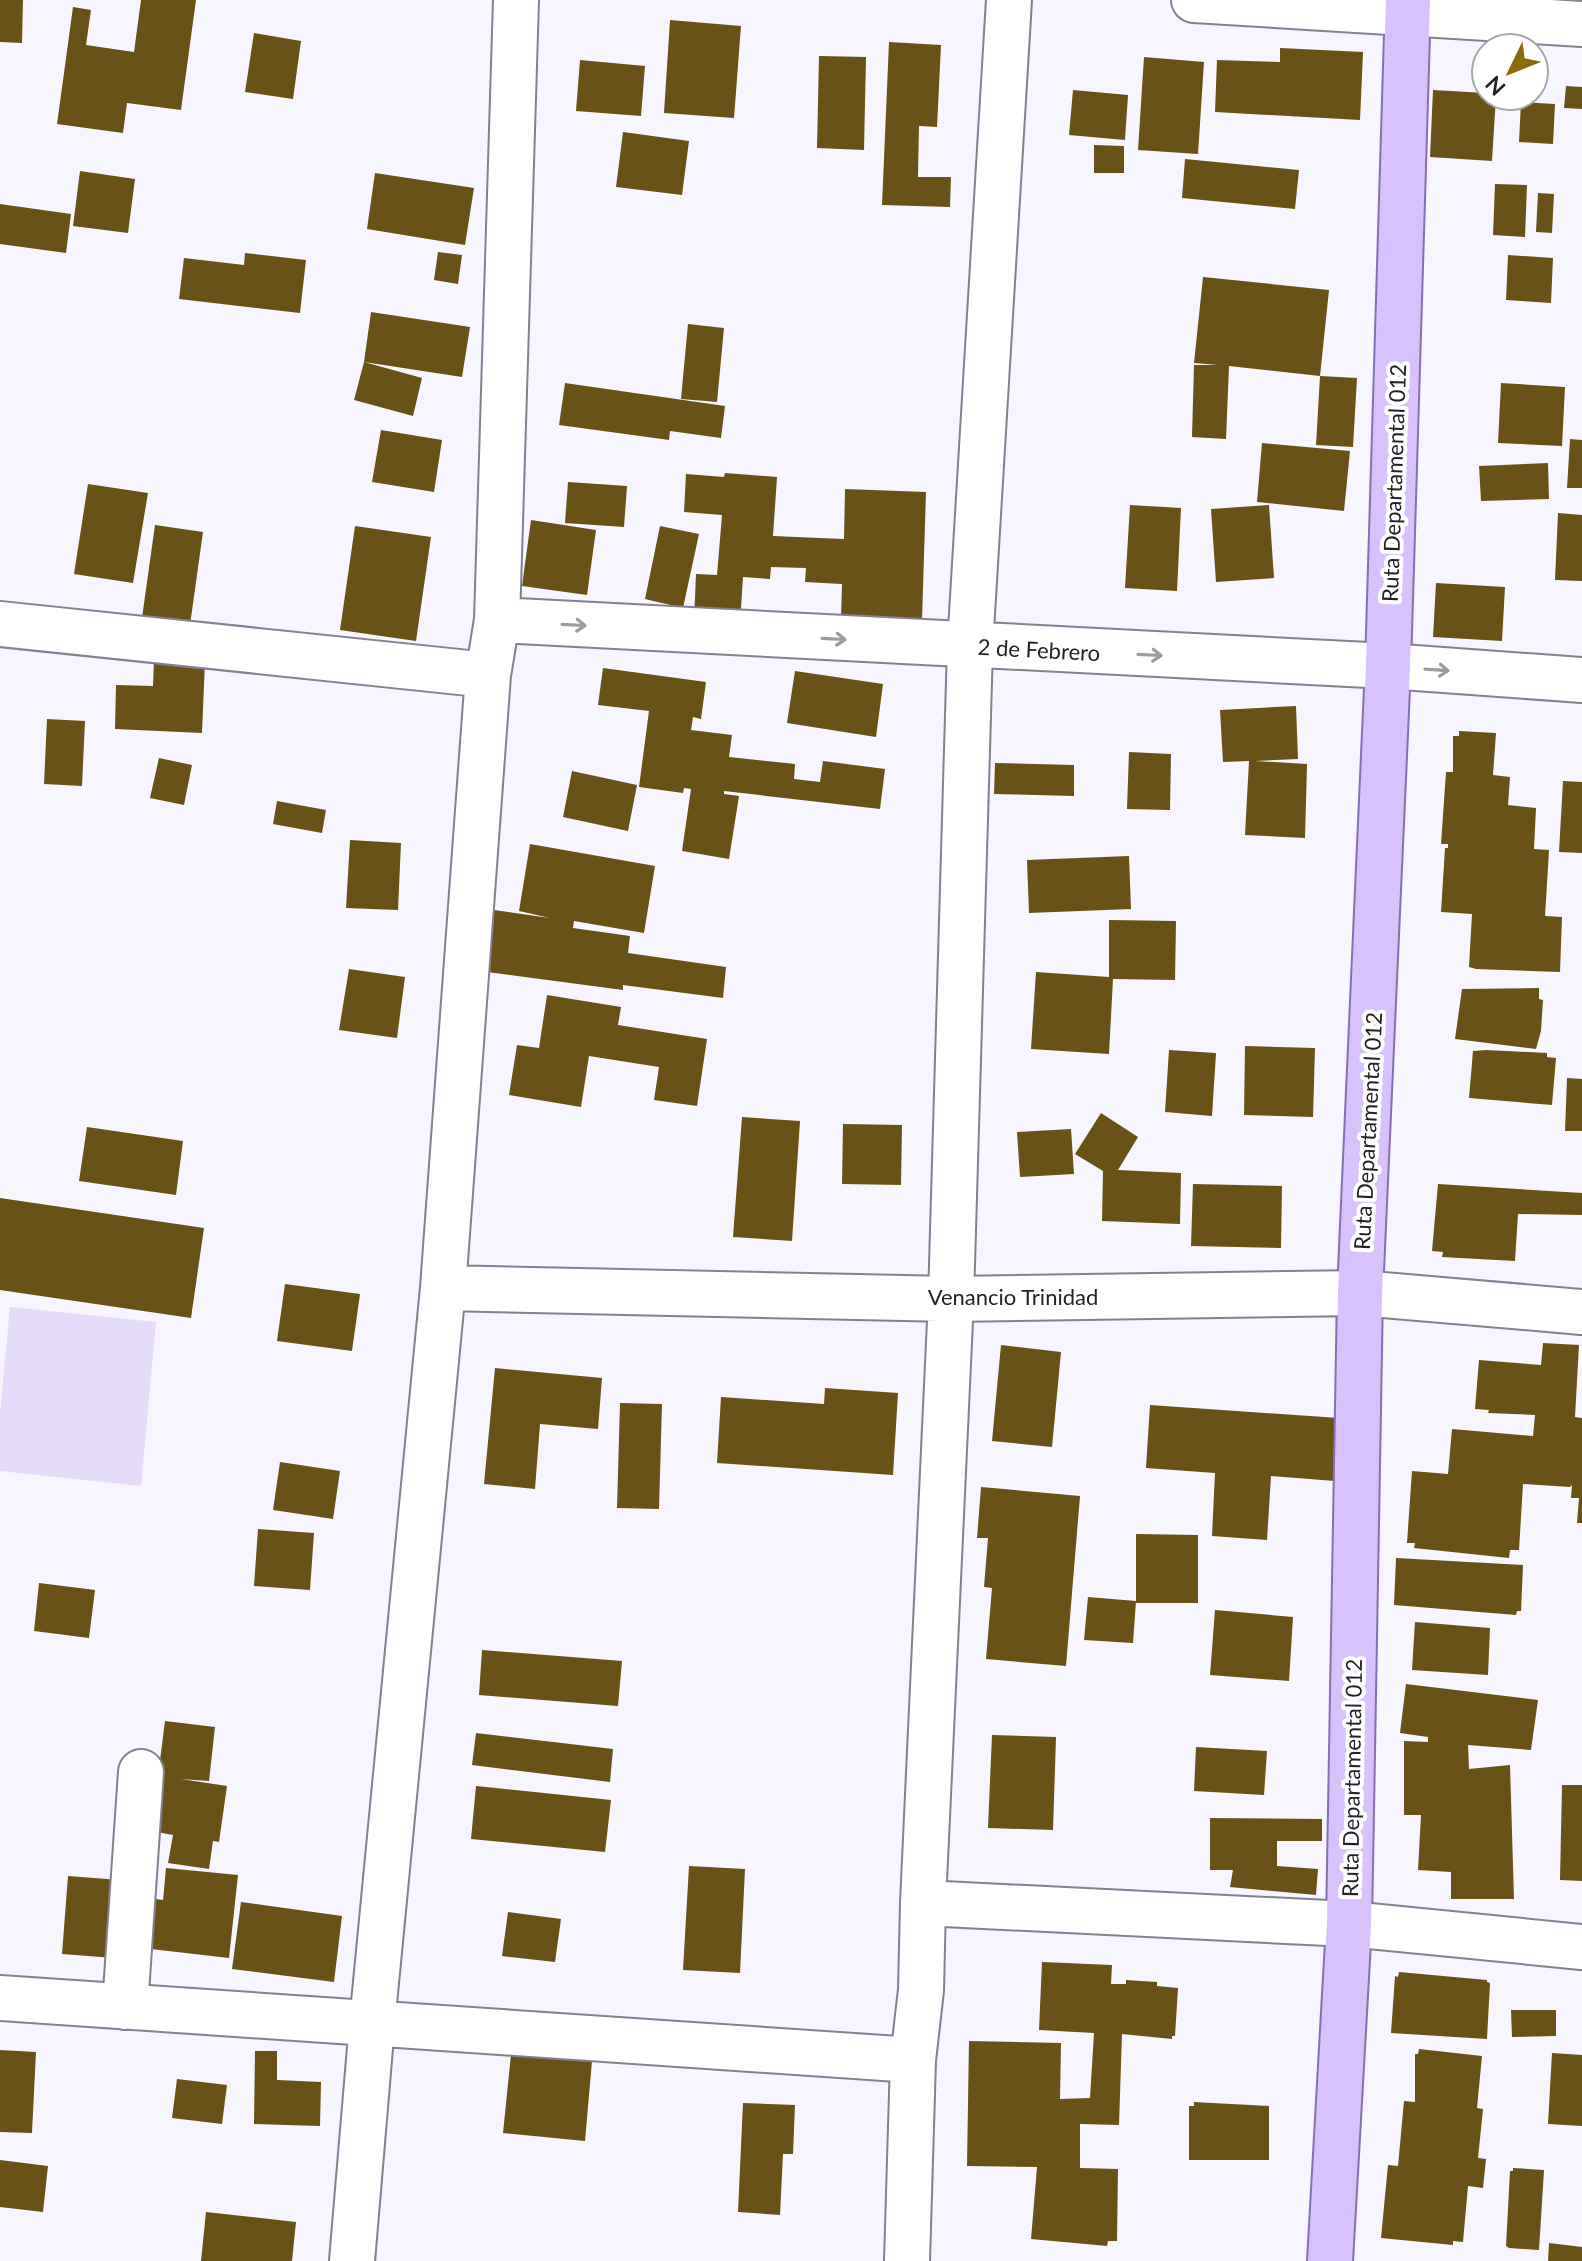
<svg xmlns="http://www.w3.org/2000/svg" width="1582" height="2261" font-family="Lato,sans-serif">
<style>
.green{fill:#e4dcf8}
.building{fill:#685217}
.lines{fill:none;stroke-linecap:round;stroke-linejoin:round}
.minor-casing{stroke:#847f91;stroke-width:48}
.major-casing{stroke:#866fb3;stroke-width:48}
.minor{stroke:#fff;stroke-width:44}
.major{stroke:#d7c2fe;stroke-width:44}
.oneway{stroke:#9c9b9e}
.labels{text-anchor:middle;stroke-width:8;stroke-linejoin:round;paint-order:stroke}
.street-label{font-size:22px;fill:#232128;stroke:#fff}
</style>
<rect width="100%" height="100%" fill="#f7f5fd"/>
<path class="green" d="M10,1307L156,1322L141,1486L0,1471V1413Z"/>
<path class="building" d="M0,0H23L22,43L0,42Z
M141,0H196L181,110L127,103L123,133L57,124L73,7L91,10L86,45L134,52Z
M670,20L741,26L734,118L664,113Z
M254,33L301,41L293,99L245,92Z
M889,42L941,45L937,127L919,126L918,177H951L950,207L882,205Z
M1280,48L1363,52L1360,120L1215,112L1217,60L1280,62Z
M819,56L866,57L864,150L817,148Z
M1144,57L1204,62L1198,154L1138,150Z
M580,60L645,66L641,116L576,111Z
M1566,86L1582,87V109L1564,108Z
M1073,90L1128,95L1125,140L1069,135Z
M1433,90L1486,93V96H1496L1492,161L1430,157Z
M1521,102L1555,104L1553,144L1519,142Z
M623,132L689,141L682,195L616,187Z
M1094,145L1124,146V173H1094Z
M1185,159L1299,170L1295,209L1182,198Z
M80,171L135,179L128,233L73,226Z
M375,173L474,188L465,245L367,229Z
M1495,184L1527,185L1525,237L1493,235Z
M1538,193L1554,194L1552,233L1536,232Z
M0,204L71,214L66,253L0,244Z
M438,252L462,255L458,284L434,280Z
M245,253L306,260L300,313L179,299L184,258L244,265Z
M1508,255L1553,258L1551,303L1506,300Z
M1203,277L1329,290L1320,376L1229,366L1226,439L1192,437L1194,365H1218L1194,363Z
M371,312L470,327L462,377L364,362L422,378L413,416L354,400L364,362Z
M688,324L724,328L717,402L681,399Z
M1320,376L1357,378L1353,447L1316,445Z
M565,383L725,406L721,438L670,431L669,440L559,425Z
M1501,383L1565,387L1562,446L1498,443Z
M381,430L442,440L434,492L372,482Z
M1570,439L1582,440V488H1567Z
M1262,443L1350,451L1344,511L1257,502Z
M1548,463L1549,499L1481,501L1479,466Z
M725,473L777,477L773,536L844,539L845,489L926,492L922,620L841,618L842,584L805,582L806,568L771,567L770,579L743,577L740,624L694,621L696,574L717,575L722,515L684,512L686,474L724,477Z
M568,482L627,486L624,527L565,523Z
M88,484L148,493L133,583L74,574Z
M1130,505L1181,508L1177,591L1125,588Z
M1269,505L1274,578L1216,582L1211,509Z
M1558,513L1582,515V581L1555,580Z
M531,520L596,530L587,595L522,586Z
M155,525L203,532L189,632L141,625Z
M355,526L431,537L416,641L340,630Z
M660,526L699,534L683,608L645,599Z
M1436,583L1505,587L1502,641L1433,637Z
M154,658L205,661L202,733L115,729L116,685L153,686Z
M603,668L706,682L701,719L693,717L691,730L732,735L729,757L795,764L794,779L820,782L823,761L885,769L880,809L724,791V794L739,796L729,859L682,851L691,789L684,788L683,793L639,787L649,711L598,705Z
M795,671L883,684L876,737L787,723Z
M1296,706L1298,759L1255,761L1307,764L1305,838L1245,835L1249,761L1223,762L1220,710Z
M47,719L85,721L82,786L44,784Z
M1459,731L1496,733L1493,775L1510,777L1508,805L1536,808L1534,849L1549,850L1545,916L1562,917L1560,972L1476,969L1469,967L1472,914L1441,912L1445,848H1448V844H1441L1446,772H1453V736H1459Z
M1129,752L1171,754L1170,810L1127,809Z
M159,758L192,765L184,805L150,798Z
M995,763L1074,765V796L994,794Z
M572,771L637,785L628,831L563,817Z
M1563,781L1582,782V853L1559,852Z
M277,801L326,810L322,833L273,824Z
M350,840L401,843L398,910L346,908Z
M530,844L655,866L644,933L574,921L573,928L630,936L628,953L726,967L723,998L623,985V990L487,972L494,910L550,918L519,911Z
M1129,856L1131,909L1029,913L1027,860Z
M1109,920L1176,921L1175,980L1113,979L1109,1054L1031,1049L1036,972L1109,977Z
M349,969L405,977L397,1038L339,1030Z
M1539,988V999L1543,1000L1541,1031L1536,1049L1455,1039L1462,989Z
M547,995L621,1007L618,1025L707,1039L697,1106L654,1100L659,1067L589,1056L581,1107L509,1095L517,1045L539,1048Z
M1245,1046L1315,1048L1313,1117L1244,1115Z
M1169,1050L1216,1053L1212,1116L1165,1112Z
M1486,1050L1547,1053V1057L1556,1058L1552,1105L1469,1098L1473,1051Z
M1567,1078L1582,1079V1131H1565Z
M1101,1113L1138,1137L1118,1170L1181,1173L1180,1224L1102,1221L1103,1171L1075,1154Z
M742,1117L800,1121L792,1241L733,1237Z
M843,1124L902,1125L901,1185L842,1184Z
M87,1127L183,1141L176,1195L79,1181Z
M1071,1129L1074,1174L1020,1177L1017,1132Z
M1193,1184L1282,1186L1281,1248L1191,1246Z
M1438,1184L1582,1193V1215L1518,1214L1515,1261L1442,1257L1443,1252L1432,1251Z
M0,1198L204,1228L191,1318L0,1290Z
M285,1284L360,1294L352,1351L277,1341Z
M1543,1343L1579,1345L1575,1417L1582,1418V1523H1577L1579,1498H1571L1572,1485L1570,1487L1523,1484L1519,1550H1510L1509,1558L1414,1548L1415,1543H1407L1412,1471L1448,1474L1452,1429L1533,1436L1535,1415L1488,1413L1489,1410L1475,1409L1479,1360L1541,1365Z
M1001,1345L1061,1352L1052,1447L992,1441Z
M495,1368L602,1378L598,1429L540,1424L535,1489L484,1484Z
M825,1388L898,1393L893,1475L717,1463L721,1397L824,1404Z
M620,1403L662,1404L659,1509L617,1508Z
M1150,1405L1339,1418L1335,1481L1271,1476L1267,1540L1212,1536L1215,1473L1146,1468Z
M280,1462L340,1471L333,1519L273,1510Z
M981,1487L1080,1496L1066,1666L986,1659L992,1588L984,1587L988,1538H977Z
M258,1529L314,1533L310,1590L254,1586Z
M1136,1534L1198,1535V1603H1136Z
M1396,1558L1523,1565L1521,1611H1517L1516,1615L1394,1605Z
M39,1583L95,1590L89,1638L34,1631Z
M1088,1597L1136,1601L1133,1643L1084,1640Z
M1215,1610L1293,1617L1289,1681L1210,1675Z
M1415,1622L1490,1628L1488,1675L1412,1670Z
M482,1650L622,1661L618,1706L479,1695Z
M1406,1684L1538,1700L1531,1750L1468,1745L1469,1769L1510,1765L1514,1899H1451V1872L1418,1870L1421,1815H1404V1741L1428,1742V1737L1400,1733Z
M165,1721L215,1727L209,1781L181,1779L227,1786L219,1842L213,1841L209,1869L168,1863L173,1835L151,1831Z
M476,1733L613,1749L610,1782L472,1765Z
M992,1735L1056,1737L1053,1830L988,1828Z
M1196,1747L1267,1751L1264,1795L1194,1791Z
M1562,1785H1582V1881L1560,1880Z
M476,1786L611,1800L605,1852L471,1839Z
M1210,1818L1322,1819V1841H1277V1866L1318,1869L1316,1895L1230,1887L1233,1870H1210Z
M689,1866L745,1869L740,1973L683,1970Z
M166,1868L238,1875L229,1958L151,1949L156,1899L163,1900Z
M68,1876L133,1881L127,1959L62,1954Z
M241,1902L342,1916L334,1982L232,1969Z
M508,1912L561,1919L555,1962L502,1956Z
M1042,1962L1112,1965L1111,1984H1126V1980L1157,1982V1986L1178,1988L1175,2036H1172V2039L1122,2034L1119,2125L1080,2124V2168L1118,2169L1117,2241H1108L1107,2246L1031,2239L1037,2167L967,2166L969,2041L1061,2043L1060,2099L1090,2098L1094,2033L1039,2030Z
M1399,1972L1487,1980V1982L1490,1983L1487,2039L1391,2033L1395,1976L1398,1977Z
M1511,2010H1556V2036L1512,2037Z
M1419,2049L1482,2056L1477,2108L1483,2109L1478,2158L1486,2159L1483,2188L1468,2186L1463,2242L1453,2241V2245L1381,2238L1388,2165L1398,2166L1404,2101L1415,2102V2054H1418Z
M0,2050L36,2052L32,2133L0,2132Z
M255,2051H277V2080L321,2082L320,2126L254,2124Z
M1552,2053L1582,2055V2126L1548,2124Z
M511,2054L592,2061L585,2141L503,2133Z
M177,2079L227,2085L222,2124L172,2118Z
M1194,2102L1269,2106V2160H1189V2106H1194Z
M743,2103L795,2105L793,2154H783L780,2215L738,2212Z
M0,2160L48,2166L43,2212L0,2207Z
M1513,2168L1544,2170L1539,2250L1509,2248L1506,2246L1510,2171H1513Z
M206,2212L296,2222L292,2261H201Z
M1549,2243L1582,2247V2261H1548Z"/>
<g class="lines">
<defs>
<path id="minor" d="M1194,0L1582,24
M497,620L1388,666L1582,680
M0,624L488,675
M443,1288L951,1299L1360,1293L1582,1312
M923,1903L1349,1924L1582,1947
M0,1998L913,2060
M125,2007L141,1772
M352,2261L372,2024L443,1288L488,675L497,620L516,0
M907,2261L913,2060L921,1990L923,1903L951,1299L970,647L1009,0"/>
<path id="major" d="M1330,2261L1349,1924L1360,1293L1388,666L1408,0"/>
</defs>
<use href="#minor" class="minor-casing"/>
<use href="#major" class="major-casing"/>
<use href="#minor" class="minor"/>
<use href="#major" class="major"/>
</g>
<defs><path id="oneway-shaft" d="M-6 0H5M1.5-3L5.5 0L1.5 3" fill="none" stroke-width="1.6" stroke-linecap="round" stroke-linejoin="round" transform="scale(2)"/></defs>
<g class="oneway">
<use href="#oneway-shaft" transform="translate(574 625) rotate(3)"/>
<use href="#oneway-shaft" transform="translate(834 639) rotate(3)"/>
<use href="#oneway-shaft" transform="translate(1150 655) rotate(3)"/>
<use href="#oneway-shaft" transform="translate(1437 670) rotate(4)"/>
</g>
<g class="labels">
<g class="street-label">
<text transform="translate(1394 483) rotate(-88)" y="8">Ruta Departamental 012</text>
<text transform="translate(1039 650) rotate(3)" y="8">2 de Febrero</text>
<text transform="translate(1368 1131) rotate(-87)" y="8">Ruta Departamental 012</text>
<text x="1013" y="1305">Venancio Trinidad</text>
<text transform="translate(1352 1778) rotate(-89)" y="8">Ruta Departamental 012</text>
</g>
</g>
<g transform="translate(1510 72) rotate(227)"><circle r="38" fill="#ffffff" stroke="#a7a6a9" stroke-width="2"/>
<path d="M0-6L14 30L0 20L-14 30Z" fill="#8b6b0c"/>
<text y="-12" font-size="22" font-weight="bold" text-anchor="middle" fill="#232128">N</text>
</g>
</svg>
